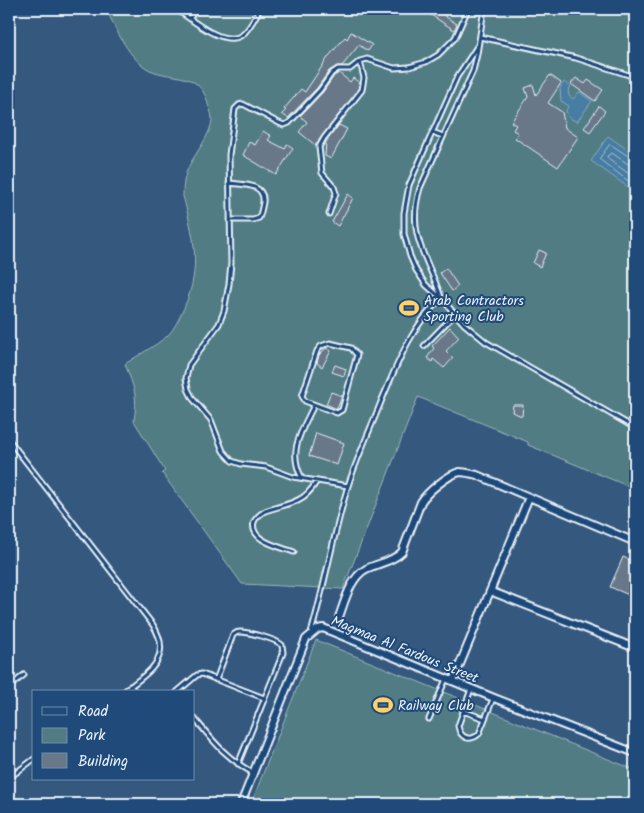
<svg xmlns="http://www.w3.org/2000/svg" width="644" height="813" font-family="Kalam,sans-serif">
<style>
.green{fill:#517c83;stroke:#9cb6be}
.water{fill:#467ca3;stroke:#87abc5}
.lines{fill:none;stroke-linecap:round;stroke-linejoin:round}
.shore{stroke:#a7c2d6;stroke-width:1}
.building{fill:#687888;stroke:#e8f1f8}
.lane-casing{stroke:#e8f1f8;stroke-width:7}
.street-casing{stroke:#e8f1f8;stroke-width:10}
.lane{stroke:#1f4a7a;stroke-width:3}
.street{stroke:#1f4a7a;stroke-width:6}
.labels{text-anchor:middle;stroke-width:4;stroke-linejoin:round;paint-order:stroke}
.poi-label{font-size:14px;fill:#e8f1f8;stroke:#1f4a7a;text-anchor:start}
.street-label{font-size:14px;fill:#e8f1f8;stroke:#1f4a7a}
</style>
<rect width="100%" height="100%" fill="#35587e"/>
<filter id="ink" filterUnits="userSpaceOnUse"><feTurbulence type="fractalNoise" baseFrequency=".02" numOctaves="2"/><feDisplacementMap in="SourceGraphic" scale="10" xChannelSelector="R" yChannelSelector="G"/><feConvolveMatrix kernelMatrix="1 2 1 2 8 2 1 2 1" color-interpolation-filters="sRGB"/></filter>
<g filter="url(#ink)">
<path class="green" d="M106,9H635V489L528,445V442L418,397L343,589L242,584L162,473L165,471L134,421C138,395 134,388 125,364C138,355 154,347 166,337C175,329 179,318 184,308C202,267 194,237 183,196C183,186 184,176 189,166C195,154 212,133 212,119C212,112 208,107 207,100C197,71 173,80 150,70C129,60 116,29 106,9Z
M316,640L635,770V804H251Z"/>
<path class="water" d="M564,82L571,87L568,90L569,96L573,99L579,92L592,101L577,122L568,117L566,110L569,106L561,101L560,88Z
M608,136L635,155V192L591,161Z"/>
<g class="lines">
<path class="shore" d="M635,159L631,158L610,144L599,159L635,186
M635,165L628,164L612,153L607,156L608,159L635,178"/>
</g>
<path class="building" d="M431,9H434L457,24L454,30L428,13Z
M351,32L372,45L368,51L359,45L342,66H337L329,71L317,88L288,118L282,114L286,110L284,109L301,89L305,92L329,56L345,37L347,39Z
M339,73L350,82L353,78L360,83L359,89L315,145L299,132L307,122L300,116L323,92L334,76Z
M550,75L561,83L548,103L562,112L565,128L578,137L558,167L515,138L518,133L513,130L516,125L511,122L528,97L525,88L533,85L536,95Z
M576,78L585,84L588,80L603,90L595,101L571,84Z
M599,106L605,111L590,132L584,128Z
M339,125L347,129L331,159L325,156L326,142Z
M263,131L271,136L268,140L285,149L287,144L293,148L276,175L243,155L249,142L255,145Z
M348,194L353,198L338,226L332,222Z
M539,250L546,253L540,267L533,263Z
M446,268L458,286L452,291L440,273Z
M450,327L459,337L446,351L453,358L444,368L433,359L432,362L427,358L434,348L432,346Z
M326,348L331,351L322,367L317,363L319,355Z
M335,365L346,369L344,376L332,372Z
M331,392L342,396L337,409L326,404Z
M513,405H523L522,416L512,412Z
M316,433L344,443L337,465L309,456Z
M623,557L635,562V580L629,595L610,587Z"/>
<g class="lines">
<defs>
<path id="lane" d="M176,9C191,19 224,48 242,35C250,29 255,17 260,9
M472,9L483,11
M190,18L196,9
M480,37L576,58L635,77
M478,45L457,77L409,185L404,213V234L410,256L416,270L426,285L441,298L464,324L486,342L635,428
M635,92V93
M432,132L443,136
M229,183C242,185 265,183 263,202C262,208 261,213 259,218L253,220H230
M329,214L336,193L334,187L322,173L319,147L324,138L362,90L364,78L360,61
M441,297C427,256 406,235 420,188L473,71L477,54L484,9
M330,343L351,348L357,355L342,410L337,413L305,401L302,396L317,351L321,346Z
M424,346L455,314
M9,440L153,625C174,658 148,673 123,692
M302,478C287,451 302,430 314,405
M348,486L293,477L266,467L241,464L232,461L223,451L211,420L193,399L188,389L186,378L189,365L219,324L224,311L229,284L231,263L229,155L235,109L239,105L243,104L279,123L284,125L289,123L320,90L332,73L338,69H350L360,61L367,59L394,68L409,67L426,62L438,55L455,38L468,9
M294,552C281,547 249,541 254,522C256,517 260,514 265,511C276,507 288,505 298,500C307,496 312,489 317,481
M311,633C325,585 333,535 348,486C357,458 370,430 381,402C398,362 410,329 441,298
M216,680L233,635C236,633 236,632 240,632C248,632 276,639 282,645L283,653L238,764
M130,686L135,692
M9,687L24,675
M471,689L458,726C460,738 470,742 479,734L493,699
M177,692L197,675L202,674L264,698
M463,711L485,719
M194,718C214,742 225,757 253,773
M429,719L446,679
M9,778L34,759"/>
<path id="street" d="M490,591L635,648
M339,617C345,601 350,578 366,569C378,563 392,562 402,552L421,502C427,492 449,474 460,472C466,472 471,474 477,475L635,542
M453,681L529,497
M241,804L306,639L318,629L323,628L494,698L635,753"/>
</defs>
<use href="#lane" class="lane-casing"/>
<use href="#street" class="street-casing"/>
<use href="#lane" class="lane"/>
<use href="#street" class="street"/>
</g>
</g>
<defs>
<symbol id="stadium-bare" viewBox="-9 -9 18 18"><path d="M0-5a6.5 5 0 1 0 0 10a6.5 5 0 1 0 0-10ZM-3.5-1.8h7v3.6h-7Z" fill="#ffd166" stroke="#1f4a7a" stroke-width="2.5" paint-order="stroke"/></symbol>
</defs>
<g fill-rule="evenodd">
<use href="#stadium-bare" x="395" y="294" width="28" height="28"/>
<use href="#stadium-bare" x="369" y="691" width="28" height="28"/>
</g>
<g class="labels">
<g class="poi-label">
<text x="424" y="305">Arab Contractors<tspan x="424" dy="16">Sporting Club</tspan></text>
<text x="398" y="710">Railway Club</text>
</g>
<g class="street-label">
<text transform="translate(405 649) rotate(22)" y="5">Magmaa Al Fardous Street</text>
</g>
</g>
<rect width="644" height="813" fill="none" stroke="#1f4a7a" stroke-width="30"/>
<rect x="15" y="15" width="614" height="783" fill="none" stroke="#e8f1f8" stroke-width="2" filter="url(#ink)"/>
<rect x="32" y="690" width="162" height="90" fill="#1f4a7a" stroke="#6f8dac"/>
<rect x="42" y="707" width="25" height="8" fill="#1f4a7a" stroke="#6f8dac"/>
<text x="78" y="716" font-size="15" fill="#e8f1f8">Road</text>
<rect x="42" y="728" width="25" height="15" fill="#517c83" stroke="#6f8dac"/>
<text x="78" y="740" font-size="15" fill="#e8f1f8">Park</text>
<rect x="42" y="753" width="25" height="15" fill="#687888" stroke="#6f8dac"/>
<text x="78" y="766" font-size="15" fill="#e8f1f8">Building</text>
</svg>
